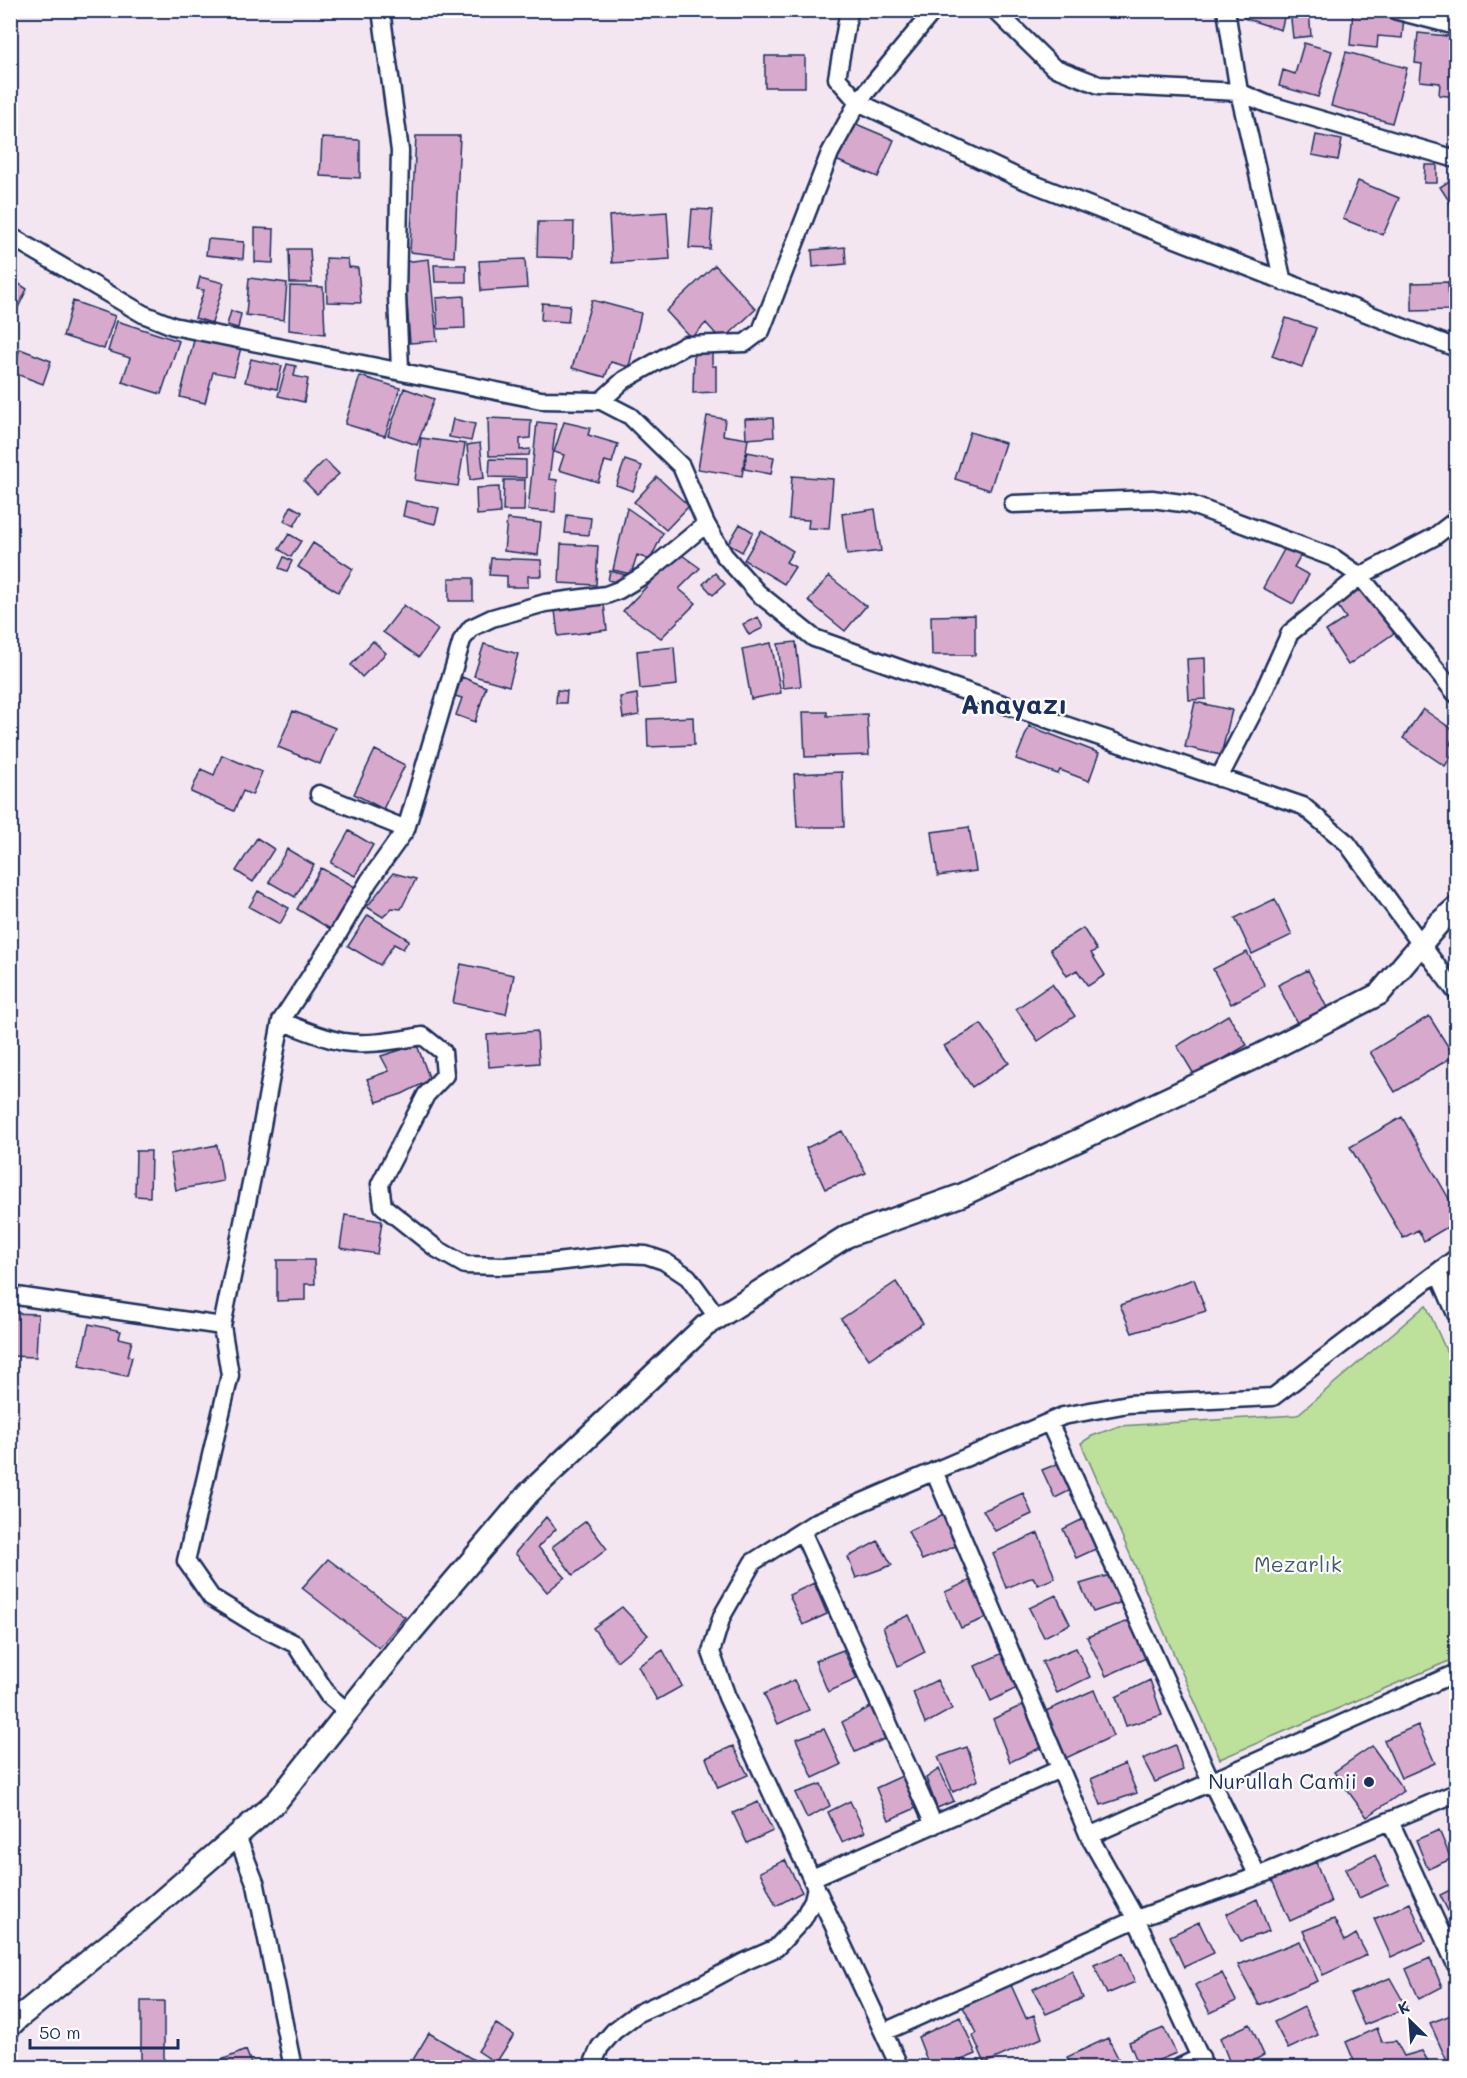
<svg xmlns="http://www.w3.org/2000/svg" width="1467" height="2078" font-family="Mali,sans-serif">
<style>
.green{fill:#bde09a;stroke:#6c887c;stroke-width:1.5}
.building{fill:#d7aacd;stroke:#1b2f5e;stroke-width:1.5}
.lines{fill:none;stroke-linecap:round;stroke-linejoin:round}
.minor-casing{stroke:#1b2f5e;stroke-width:21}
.tertiary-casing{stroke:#1b2f5e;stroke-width:26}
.minor{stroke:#fff;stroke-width:16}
.tertiary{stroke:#fff;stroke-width:21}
.poi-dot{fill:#1b2f5e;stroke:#fff;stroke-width:2}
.labels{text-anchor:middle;stroke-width:4.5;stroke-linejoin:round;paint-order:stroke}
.park-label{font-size:21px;fill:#445b6d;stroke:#fff}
.poi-label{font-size:21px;fill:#1b2f5e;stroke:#fff;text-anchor:end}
.district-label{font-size:27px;font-weight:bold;fill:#1b2f5e;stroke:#fff}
</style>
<rect width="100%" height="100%" fill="#f3e6f0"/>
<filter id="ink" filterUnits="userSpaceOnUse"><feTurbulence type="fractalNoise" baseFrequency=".0167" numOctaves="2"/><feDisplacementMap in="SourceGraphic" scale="12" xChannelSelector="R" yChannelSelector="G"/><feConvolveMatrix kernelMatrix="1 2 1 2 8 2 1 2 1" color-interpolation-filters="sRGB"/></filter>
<g filter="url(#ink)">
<path class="green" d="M1426,1305L1456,1373V1658L1220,1759L1081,1443L1092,1436L1119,1426L1297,1415Z"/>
<path class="building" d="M1246,10H1283L1281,17L1284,18L1281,30L1244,18Z
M1290,10H1309L1311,36L1293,38Z
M1353,11L1404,17L1402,38L1378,36L1377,48L1350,45Z
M1418,33L1456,37V97L1439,95L1440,83L1420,81L1422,64L1415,63Z
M1304,43L1332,51L1318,97L1279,86L1283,70L1295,74Z
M1346,52L1407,68L1392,123L1331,106Z
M765,56H805V87H765Z
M849,121L894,140L878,177L833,159Z
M1316,135L1342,140L1338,160L1312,155Z
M416,136H460L454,257L410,252Z
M322,138L360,140V178L320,176Z
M1425,165H1437V183H1424Z
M1454,178L1456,183L1455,210L1440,187Z
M1358,181L1399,198L1383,235L1343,219Z
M692,209L713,210L710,249L689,248Z
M667,212L670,259L612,263L609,216Z
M538,222H574L573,258L537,257Z
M255,228L274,229L273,263L255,262Z
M208,239L244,242L243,259L206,255Z
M845,247L846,264L813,267L812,250Z
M289,249H310L312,283H290Z
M326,258L348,259L349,267L358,268L361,303L327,302Z
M429,259L437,341L410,343L404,262Z
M525,259L527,288L481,291L479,261Z
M434,265H466V282H435Z
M715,265L756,309L722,341L706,323L691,338L666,311Z
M200,277L224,283L212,323L195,318L204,290L197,289Z
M10,278L27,289L14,316L10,314Z
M249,278L287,283L284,320L246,315Z
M1448,282L1449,310L1412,311V283Z
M290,286L323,287L325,334L289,330Z
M464,296L465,328L438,329L436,298Z
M592,300L641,313L629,367L611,362L605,377L572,368Z
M73,301L115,316L104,349L63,336Z
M542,303L570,305L568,322L541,320Z
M231,311L241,314L238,328L227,325Z
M1286,318L1316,328L1302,367L1272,356Z
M117,321L179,341L161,394L122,382L130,358L108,351Z
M195,336L241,347L234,376L213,372L205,403L180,397Z
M20,349L51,361L43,384L11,372Z
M694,351L712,352V366H716V392L693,393Z
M251,359L282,366L277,389L245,382Z
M287,364L296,366L294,376L308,379L304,402L278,396Z
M360,376L400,388L385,436L345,424Z
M404,388L434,399L417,445L388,435Z
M707,416L725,419L723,435L748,439L742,476L698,469Z
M488,418L531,420L530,438L520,439V450L530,449L529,455L489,456Z
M773,418L774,437L746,439L745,419Z
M453,419L475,424L471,441L449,437Z
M537,422L556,424L549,479L557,480L555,512L528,510Z
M564,422L590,428L588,435L618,444L612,463L605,461L598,482L559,470L564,455L554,452Z
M970,432L1005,443L990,490L955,479Z
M421,438L465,444L458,486L415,480Z
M480,443L484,478L470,480L467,445Z
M747,452L774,457L771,474L744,469Z
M490,459L526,460V478L489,477Z
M325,460L339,474L317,494L304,481Z
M625,460L642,466L633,491L616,485Z
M792,476L833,479L829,529L808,528L809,520L789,519Z
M657,477L689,506L666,530L634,502Z
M504,480H525L524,511H503Z
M499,487L500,513L477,515L476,488Z
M406,501L439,508L435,524L403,516Z
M291,506L302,512L294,526L284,521Z
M627,508L663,533L650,560L637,555L631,574L613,570Z
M875,509L881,551L847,555L842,514Z
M567,515L591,518L589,535L565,533Z
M507,519L541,523L538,555L504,551Z
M740,524L753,532L742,552L728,544Z
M761,531L793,551L786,562L795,567L784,584L744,560Z
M289,534L301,541L291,557L279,549Z
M313,543L353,569L338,592L298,567Z
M561,544L598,546L596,585L559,583Z
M1286,546L1301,555L1294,567L1309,575L1293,604L1263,588Z
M679,553L700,568L679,589L696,603L661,638L623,611Z
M284,557L292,561L287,571L279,568Z
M491,558L541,560L542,576H528V587H507V576L489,575Z
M610,571L626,575L624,584L608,580Z
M715,573L725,584L713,595L703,584Z
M829,576L866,606L845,631L808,601Z
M449,578H473V601H449Z
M1365,585L1397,631L1348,665L1326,631L1346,618L1337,605Z
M604,604L607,630L558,636L555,610Z
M404,605L438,630L419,657L383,632Z
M975,615V655H932L931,616Z
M758,617L763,628L749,635L743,624Z
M373,641L386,653L362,677L351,665Z
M796,642L801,686L783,688L778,644Z
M771,643L781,693L751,699L742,649Z
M484,644L518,654L509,686L474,676Z
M674,647L677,685L640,689L637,651Z
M1205,658L1206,699L1189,700L1187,659Z
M462,677L486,687L475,722L456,715L462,698L455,696Z
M557,690L567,691L566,703H556Z
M637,694L639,715L623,718L620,697Z
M1195,702L1232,710L1221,755L1185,747Z
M1423,709L1456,732L1450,744L1456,749L1445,766L1403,738Z
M293,711L335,728L320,764L278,747Z
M803,712H827V716L867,714L869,755L805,757Z
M693,717L694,745L648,747L647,719Z
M1029,726L1099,753L1089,781L1060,770L1058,774L1016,759Z
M375,750L405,765L383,809L354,794Z
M222,755L262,772L252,795L243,791L234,811L191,792L201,769L214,775Z
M842,772L844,827H797L794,774Z
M969,827L976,871L938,876L932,832Z
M349,831L373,845L355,876L331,863Z
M257,838L274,849L253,882L236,871Z
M287,849L314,865L295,897L269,882Z
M321,868L357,888L332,930L297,909Z
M393,873L416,879L401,909L392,908L383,917L367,907Z
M258,891L289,908L280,924L249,907Z
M1275,899L1292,935L1252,954L1235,918Z
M368,915L409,940L403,949L394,944L380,965L348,946Z
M1083,928L1097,950L1091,953L1105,975L1088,986L1077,970L1067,976L1050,949Z
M1247,952L1265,986L1231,1004L1213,969Z
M461,964L514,975L506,1014L453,1003Z
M1308,970L1327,1008L1297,1023L1278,985Z
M1052,984L1075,1016L1038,1041L1016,1009Z
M1228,1015L1247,1045L1195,1076L1177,1046Z
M1429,1016L1454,1056L1395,1092L1370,1052Z
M981,1024L1009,1063L972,1087L944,1046Z
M537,1031L539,1063L489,1067L487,1035Z
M417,1045L430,1080L402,1094L377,1102L367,1079L389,1071L381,1056Z
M1402,1117L1456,1211V1222L1424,1241L1418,1230L1403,1238L1350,1147Z
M842,1131L866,1173L825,1189L806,1148Z
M217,1145L223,1181L176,1190L170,1154Z
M136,1151H151L150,1197L135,1196Z
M345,1215L382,1221L377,1254L340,1248Z
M277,1260H314L315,1284H305V1300L277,1301Z
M1194,1279L1206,1311L1132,1333L1120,1305Z
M896,1282L923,1323L869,1359L841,1319Z
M10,1313L38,1314L36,1357L10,1356Z
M89,1324L121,1331L119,1338L132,1341L128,1356L132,1357L127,1376L79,1366Z
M1062,1462L1075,1488L1055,1498L1042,1470Z
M1023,1493L1032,1514L995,1531L983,1510L987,1509Z
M946,1514L958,1545L922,1560L908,1531Z
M546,1517L556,1529L538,1547L565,1577L547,1592L515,1553Z
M1087,1517L1100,1547L1076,1558L1063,1529Z
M586,1521L607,1549L573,1575L552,1547Z
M1038,1533L1055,1578L1038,1585L1033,1577L1006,1588L993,1553Z
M878,1541L892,1565L856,1578L848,1557Z
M328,1559L405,1617L379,1648L302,1588Z
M1110,1575L1122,1602L1093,1612L1080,1584Z
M971,1580L988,1617L961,1628L945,1592Z
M814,1583L827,1614L803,1625L789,1595Z
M1056,1595L1070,1624L1044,1637L1029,1608Z
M622,1607L648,1635L617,1661L593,1628Z
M909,1615L925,1652L898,1666L883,1627Z
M1131,1620L1146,1658L1106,1676L1087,1637Z
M1076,1648L1090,1677L1057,1693L1042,1662Z
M663,1650L682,1686L657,1700L638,1666Z
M843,1650L857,1679L828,1692L815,1661Z
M1007,1651L1021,1686L991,1701L975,1666Z
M794,1680L809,1710L778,1724L764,1694Z
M937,1680L952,1709L925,1724L913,1692Z
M1150,1680L1162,1715L1126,1726L1116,1697Z
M1094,1690L1113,1736L1066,1758L1046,1711Z
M1027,1703L1044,1746L1010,1762L993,1719Z
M872,1706L887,1738L855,1752L842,1722Z
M1418,1725L1435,1763L1401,1778L1384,1740Z
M824,1729L841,1765L813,1778L796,1739Z
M1175,1745L1183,1770L1155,1782L1143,1759Z
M733,1746L748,1775L718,1788L706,1758Z
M1372,1746L1404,1791L1367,1817L1334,1772Z
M967,1747L978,1780L953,1792L938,1757Z
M1125,1764L1137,1793L1101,1805L1091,1779Z
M939,1769L954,1801L937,1808L926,1778Z
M904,1775L918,1807L889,1820L876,1788Z
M821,1784L830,1806L807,1818L795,1793Z
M850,1801L865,1832L842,1842L828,1812Z
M758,1802L773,1831L747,1843L733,1813Z
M1439,1830L1451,1859L1428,1869L1416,1840Z
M1375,1855L1388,1885L1359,1898L1345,1869Z
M785,1860L802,1892L776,1906L760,1872Z
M1316,1862L1331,1902L1290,1921L1272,1880Z
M1456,1887V1924L1455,1925L1440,1895Z
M1257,1899L1269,1931L1241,1941L1226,1914Z
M1410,1903L1426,1941L1391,1957L1374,1919Z
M1334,1919L1345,1941L1356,1934L1367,1955L1323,1975L1303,1931Z
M1199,1922L1214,1953L1184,1967L1170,1936Z
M1300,1941L1318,1981L1259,2005L1238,1965Z
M1123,1953L1135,1982L1107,1994L1094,1965Z
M1430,1958L1442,1987L1419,1999L1406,1969Z
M1072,1971L1083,1998L1046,2014L1033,1989Z
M1222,1973L1236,2001L1210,2013L1195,1985Z
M1390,1978L1407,2008L1364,2025L1350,1994Z
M1011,1985L1026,2018L1034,2015L1042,2038L985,2063L973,2036L977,2033L963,2007Z
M141,2001H164V2068H141Z
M1304,2007L1318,2035L1288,2049L1274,2022Z
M1456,2013V2066L1450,2068L1430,2023Z
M960,2017L976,2054L942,2068H930L918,2037Z
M496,2024L514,2035L496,2063L478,2051Z
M1250,2024L1264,2055L1240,2068H1232L1220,2038Z
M1164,2028L1176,2053L1140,2068L1129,2042Z
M1377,2028L1382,2042L1396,2041L1404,2056L1422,2051L1432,2068H1357L1346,2042Z
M429,2033L474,2060L469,2068H408Z
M1108,2038L1123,2068H1072L1067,2057Z
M246,2050L253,2068H215L214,2063Z"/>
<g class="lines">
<defs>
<path id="minor" d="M381,10L400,151L397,295L400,370
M849,10L837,78L858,102L1021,179L1456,348
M995,10L1053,67L1099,85L1239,92L1267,104L1456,159
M1226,10L1239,92L1283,282
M1394,10L1456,26
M10,236L143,314L173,326L541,400L601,401L630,416L681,466L706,524L724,555L758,593L814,638L947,685L1303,806L1347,843L1456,992
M601,401L624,380L686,345L745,343L761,331L830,153L858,102L934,10
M1013,504L1152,499L1189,504L1334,558L1360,576L1290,633L1262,695L1219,778
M1456,520L1434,537L1360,576L1456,694
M319,794L406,829
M281,1021C301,1029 322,1038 343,1042C369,1046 397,1040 423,1036L443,1052L445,1075L426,1095L380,1184L383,1206L437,1249L465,1265L505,1266L548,1263L624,1254L646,1255L664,1261L688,1277L718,1318
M1438,1272L1456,1314
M10,1295L222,1326
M1049,1422L1211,1781L1258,1876
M934,1471L1089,1836L1136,1919L1205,2068
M802,1531L934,1825
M348,1712L328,1695L295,1644L255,1624L211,1597L186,1561L230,1375L222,1326L256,1158L281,1021L338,934L369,881L406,829L462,640L471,628L492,618L545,603L606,595L619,590L644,575L706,524
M1390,1821L1456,1965
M237,1836L256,1885L293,2068
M1089,1836L1456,1673
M812,1878L1060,1769
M884,2032L1136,1919L1258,1876L1456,1793
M591,2068L600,2047L614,2031L638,2013L703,1984L744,1962L776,1948L803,1919L813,1900L816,1887
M900,2068L727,1697L711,1652L722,1616L753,1562L816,1522L1063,1416L1128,1404L1273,1397L1456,1258
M1178,2068L1201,2057"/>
<path id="tertiary" d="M10,2026L18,2018L138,1921L277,1801L411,1632L528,1494L705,1326L847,1236L962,1195L1258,1056L1379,994L1438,924L1456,908"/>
</defs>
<use href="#minor" class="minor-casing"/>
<use href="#tertiary" class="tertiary-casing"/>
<use href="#minor" class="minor"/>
<use href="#tertiary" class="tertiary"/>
</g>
</g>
<circle class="poi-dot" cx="1369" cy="1782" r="6"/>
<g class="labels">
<g class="park-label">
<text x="1298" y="1572">Mezarlık</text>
</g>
<g class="poi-label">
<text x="1357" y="1789">Nurullah Camii</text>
</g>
<g class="district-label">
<text x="1014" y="714">Anayazı</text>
</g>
</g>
<rect width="1467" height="2078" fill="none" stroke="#fff" stroke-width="36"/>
<rect x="18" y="18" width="1431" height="2042" fill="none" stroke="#1b2f5e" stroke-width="2" filter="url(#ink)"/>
<g transform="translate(1410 2021) rotate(335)" stroke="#ffffff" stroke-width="4.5" paint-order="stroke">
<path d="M0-4.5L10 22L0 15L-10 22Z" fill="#1b2f5e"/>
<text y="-9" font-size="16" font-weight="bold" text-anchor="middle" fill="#1b2f5e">K</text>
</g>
<path d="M30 2039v9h148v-9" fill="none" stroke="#1b2f5e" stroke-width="3"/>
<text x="39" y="2039" font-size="18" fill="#1b2f5e" stroke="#ffffff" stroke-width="4.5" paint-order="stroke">50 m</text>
</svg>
